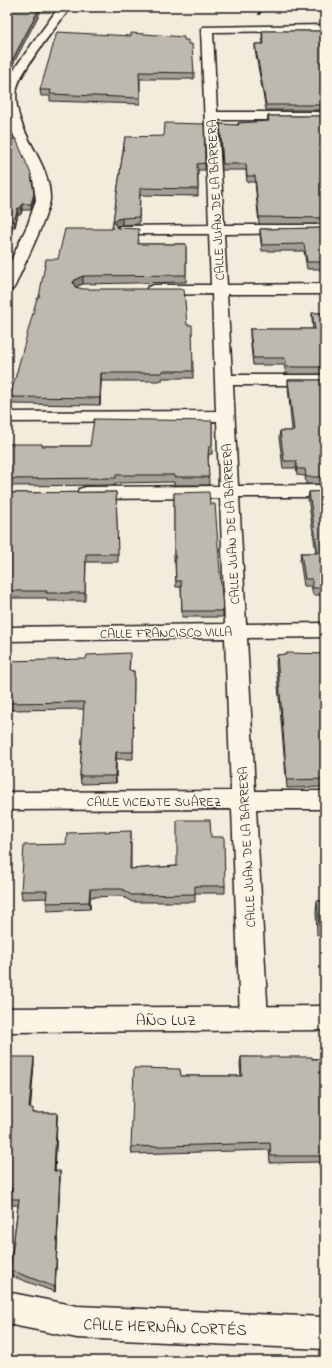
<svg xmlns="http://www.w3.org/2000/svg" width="332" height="1368" font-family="'Indie Flower',sans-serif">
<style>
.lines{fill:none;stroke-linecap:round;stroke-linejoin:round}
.minor-casing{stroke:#1c1c1c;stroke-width:3}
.secondary-casing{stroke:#1c1c1c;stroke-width:3}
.minor{fill:#fcf5e5;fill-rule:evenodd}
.secondary{fill:#fcf5e5;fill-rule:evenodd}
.wall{fill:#a39f96;stroke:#1c1c1c}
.shaded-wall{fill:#85827a;stroke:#1c1c1c}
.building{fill:#beb9ae;stroke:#1c1c1c}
.labels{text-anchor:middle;stroke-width:3;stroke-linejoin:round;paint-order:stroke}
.street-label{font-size:13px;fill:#1c1c1c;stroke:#fcf5e5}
.near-street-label{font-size:16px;fill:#1c1c1c;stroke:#fcf5e5}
</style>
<rect width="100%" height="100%" fill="#f3ecdd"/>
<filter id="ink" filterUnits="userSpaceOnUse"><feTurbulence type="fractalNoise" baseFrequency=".025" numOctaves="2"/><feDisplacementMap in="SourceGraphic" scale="8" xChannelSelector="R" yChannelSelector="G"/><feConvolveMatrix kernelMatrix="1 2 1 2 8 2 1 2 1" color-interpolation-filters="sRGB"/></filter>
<g filter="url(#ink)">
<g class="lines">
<defs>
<path id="minor" d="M59,7H71C59,23 20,71 17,88C10,129 51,159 50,199C50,204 47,209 46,214C38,238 25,262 15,286L13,289L7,291V269L28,224L36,200L33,179L7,120V82L17,65Z
M325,25V31L213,32L217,112H325V120H218L224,225H325V233L224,234L227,285L325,284V294H227L232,375H325V385H233L238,486L325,485V497H239L246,624L325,623V637L247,638L255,791H325V809H256L268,1019L264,1027L254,1031L244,1027L240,1019L232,809L7,810V792L231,791L225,638L7,641V627L225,624L220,498L86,499L79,497L77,493L79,489L86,487L219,486L217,421L7,422V412L216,411L212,294L154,295L148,293L146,290L148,287L154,285H211L209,234H122L117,233L115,230L117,227L122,226L209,225L201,29L203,27Z
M7,1292L77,1306L325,1317V1349L77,1338L7,1324Z"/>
<path id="secondary" d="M325,1006V1030L7,1032V1008Z"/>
</defs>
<use href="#minor" class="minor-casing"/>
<use href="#secondary" class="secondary-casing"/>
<use href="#minor" class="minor"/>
<use href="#secondary" class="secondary"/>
</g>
<path class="wall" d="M258,7H265L259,15Z
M262,31H325V110H266L255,50V44H263L262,36Z
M184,40L188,44L194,73V79H140V104L50,101V96H41L40,90Z
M268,116H325V224H259L255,182H247L246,170H222L220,124L238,125V123L267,122Z
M125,137L205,163V170H198V196L140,195L139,224L122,225L117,226H116L138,244H186V282L83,284L77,286L76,287L187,325L193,371V378H162V381H101L100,405L11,404L10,397L39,297L58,259L112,229Z
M7,139L34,200L31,210H22L21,214H18L15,227H7Z
M325,228V272L320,271V269H307L304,251H262L260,235V229Z
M312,313H325V374H286L284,365H253L250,336V329H313L312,320Z
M288,380H325V484H306L305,476L297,475L296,468H283L279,437L280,431H292L288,386Z
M212,421V454H209L208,460L209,485H174V482L116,483V485L7,486V444L42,446H90Z
M325,491V595H313L311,586H304L300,560L301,553H316L308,498L309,492Z
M116,492L118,562H86L85,601H47V598H7V493Z
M174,493L210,504L223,611V617H182L181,587H176L175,562H174Z
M325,654V787L287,788L276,663L277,655Z
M7,661H130L129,671H134L133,759H116V783L81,784L80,776L84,709L7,710Z
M131,831V869L177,866L211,837L225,886V893H195V902H132L122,896L90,897V909L47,911V898L22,899L21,891L66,844Z
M317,901H325V935H317L316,911Z
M7,1057L34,1063L30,1108L34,1113H57V1119L55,1171L60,1177L55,1292L11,1276L10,1270L18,1205H12L11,1199L12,1194H7Z
M241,1057L325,1059V1170L320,1169L319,1162L270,1163L269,1150L132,1154L131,1147L181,1076H241L240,1064Z"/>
<path class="shaded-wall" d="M40,7H43L7,76V70Z
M261,7H265L259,15V9Z
M34,194V200L31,210V204Z
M22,204V210L21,214V208Z
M18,208V214L15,227L14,221Z
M122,218V225L117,226L114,229V222L117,219Z
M83,276V284L77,286L74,289L73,282L76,279Z
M101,373V381L100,405V398Z
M116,752V783L115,776Z
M90,889V909L89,902Z
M34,1057V1063L30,1114L29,1108Z
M57,1113V1119L55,1177L54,1171Z
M60,1171V1177L55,1292V1287Z"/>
<path class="building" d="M7,7H40L7,70Z
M262,31H325V105H266L255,44H264Z
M57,32L131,36V33L184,37V40H188V44H192L194,73L139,72L140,98L50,94L51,90H40Z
M268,116H325V218L259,217L255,176H247L246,164H223L220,124L239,125L238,123L269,121Z
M165,123L204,124L205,163L197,164L198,189L140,188L139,217L122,218L117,219L114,222L117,228L139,229L138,244H186V275L83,276L76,279L73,282L75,287L83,289H184L187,325H192L193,371H162V373H101L100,398L10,397L37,298L39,297L46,259H58L65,229H112L125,137L164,136Z
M7,139H16L31,174L34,194L31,204H22L21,208H18L14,221H7Z
M325,228V265H321L320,262H307L304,244L262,245L260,229Z
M312,313H325V367H287L285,358H253L250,329H315Z
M288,380H325V477H306L305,469H297L296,461H284L280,431H294Z
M94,419L212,421V446H209L208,456L209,477H174V475H116V478L7,479V444H42V446H90Z
M325,491V588H313L312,579H305L301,553H318L309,492Z
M116,492L118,554H86L85,593H46L47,591H7V493Z
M209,492L210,504H215L223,611H182L181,581H176L175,555H174V493Z
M130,653L129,671H134L133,752H116L115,776H80L84,702L7,703V661L86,659L87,655Z
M287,653L325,654V779L287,780L277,655L287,654Z
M177,820H210L211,837H224L225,886H195V894L131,895L122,889H90L89,902L46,903L47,891H21L24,845L66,844L67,833L131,831L130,869L177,866Z
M317,901H325V925H319Z
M7,1057H34L29,1108H33V1113H57L54,1171H60L55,1287L10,1270L19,1199H11L12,1188H7Z
M241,1057H312V1059H325V1163H321L320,1156H271L270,1143L131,1147L134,1068L180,1069L181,1076H242Z"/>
</g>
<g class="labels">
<g class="street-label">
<text transform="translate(215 200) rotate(-93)" y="5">CALLE JUAN DE LA BARRERA</text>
<text transform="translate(230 524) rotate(-93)" y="5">CALLE JUAN DE LA BARRERA</text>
<text transform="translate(166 632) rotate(-1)" y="5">CALLE FRANCISCO VILLA</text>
<text x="154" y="806">CALLE VICENTE SUÁREZ</text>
<text transform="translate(246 847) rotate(-93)" y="5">CALLE JUAN DE LA BARRERA</text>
</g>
<g class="near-street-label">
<text x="166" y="1025">AÑO LUZ</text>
<text transform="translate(165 1326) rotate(2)" y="6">CALLE HERNÁN CORTÉS</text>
</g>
</g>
<rect width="332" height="1368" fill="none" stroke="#fcf5e5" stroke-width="24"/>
<rect x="12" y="12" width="308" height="1344" fill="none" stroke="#1c1c1c" stroke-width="1.5" filter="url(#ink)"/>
</svg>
